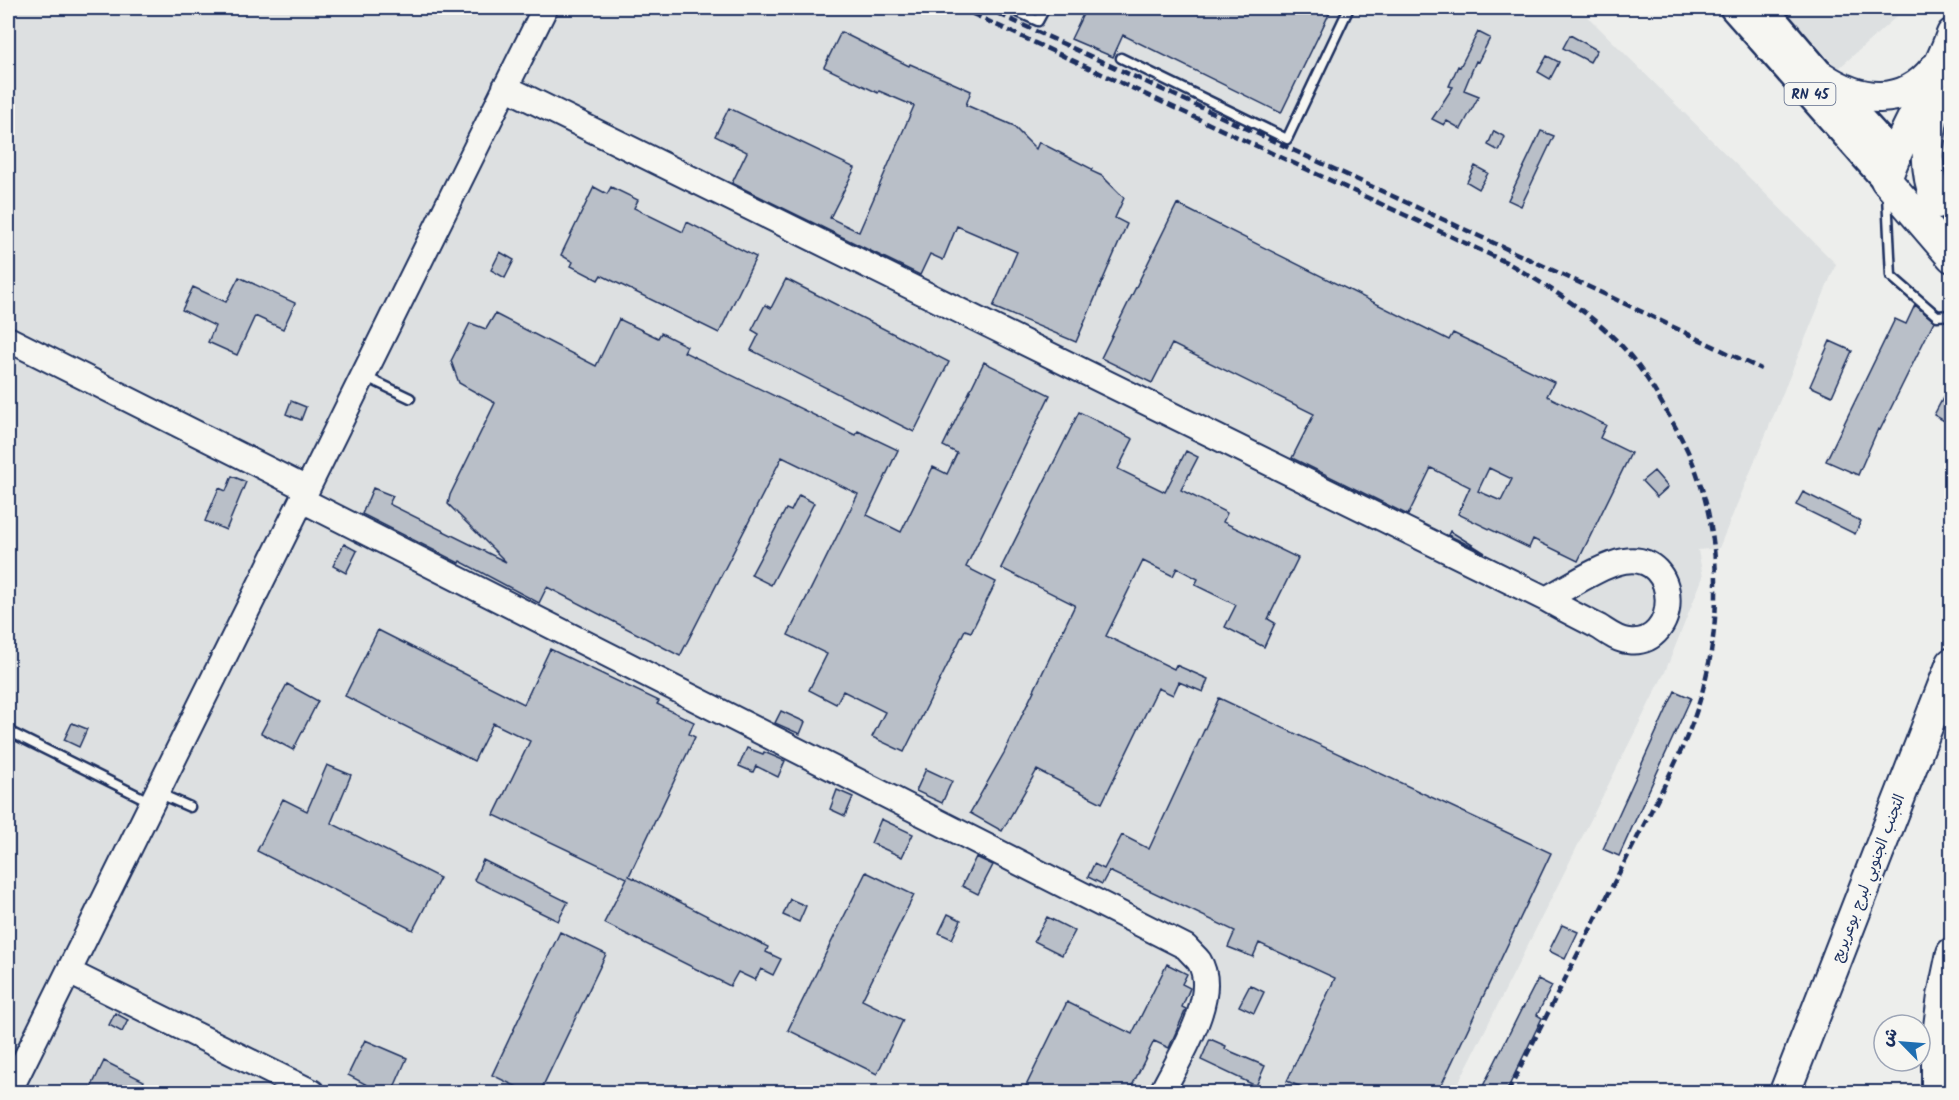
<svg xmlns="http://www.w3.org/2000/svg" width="1959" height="1100" font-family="Kalam,'Playpen Sans Arabic',sans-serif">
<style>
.built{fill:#dde0e1}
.building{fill:#b9bfc8;stroke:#1b2f5e;stroke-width:1.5;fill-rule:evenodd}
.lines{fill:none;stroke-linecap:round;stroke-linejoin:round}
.lane-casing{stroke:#1b2f5e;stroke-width:13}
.secondary-casing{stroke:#1b2f5e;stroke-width:28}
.primary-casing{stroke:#1b2f5e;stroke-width:32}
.highway-casing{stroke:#1b2f5e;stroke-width:34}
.lane{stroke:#f6f6f2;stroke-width:8}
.secondary{stroke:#f6f6f2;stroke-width:24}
.primary{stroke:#f6f6f2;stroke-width:27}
.highway{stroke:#f6f6f2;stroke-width:30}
.rail{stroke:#1b2f5e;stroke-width:4.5;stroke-dasharray:9 4.5;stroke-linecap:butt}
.labels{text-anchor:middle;stroke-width:4.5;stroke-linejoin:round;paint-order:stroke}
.shield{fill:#f6f6f2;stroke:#5d6b8a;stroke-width:1.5}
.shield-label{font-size:14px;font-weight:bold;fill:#1b2f5e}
.street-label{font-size:15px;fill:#1b2f5e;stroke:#f6f6f2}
</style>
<rect width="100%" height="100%" fill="#edeeec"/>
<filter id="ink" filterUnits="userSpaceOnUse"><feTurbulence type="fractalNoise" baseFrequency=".0167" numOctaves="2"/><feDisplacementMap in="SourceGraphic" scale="12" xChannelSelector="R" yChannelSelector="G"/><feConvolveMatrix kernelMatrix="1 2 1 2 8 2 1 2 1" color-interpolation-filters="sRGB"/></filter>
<g filter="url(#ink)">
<path class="built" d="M8,8H1579L1836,264L1719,548L1698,550L1703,577L1665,672L1454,1092H8Z
M1783,8H1906L1838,69Z"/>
<path class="building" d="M1086,8H1332L1281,113L1123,35L1113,57L1071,39Z
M841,32L909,66L910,64L971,91L966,105L1012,125L1036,149L1039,142L1092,169L1091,171L1102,176L1124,198L1115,218L1127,224L1076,342L993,307L1017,252L957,226L943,260L930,254L920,275L732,183L747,152L715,136L729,108L855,168L830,218L859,232L914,106L879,91L878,93L824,67Z
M1478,32L1490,38L1478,62L1476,61L1464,90L1479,96L1461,129L1447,121L1444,125L1432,119L1453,87L1449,86L1458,66L1460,67Z
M1570,35L1597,50L1590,62L1563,48Z
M1547,56L1559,62L1550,79L1538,72Z
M1494,131L1505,137L1499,151L1488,145Z
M1541,131L1554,136L1521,206L1508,200Z
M1475,166L1488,173L1479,189L1467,182Z
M594,187L607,194L611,187L638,200L634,208L683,232L687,222L756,257L719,333L601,275L598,280L571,266L573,262L561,255Z
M1177,204L1449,340L1453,333L1554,382L1547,396L1606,425L1600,438L1631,453L1578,561L1533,539L1529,548L1458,514L1470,487L1431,468L1408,515L1292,458L1314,414L1172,344L1152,383L1101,358ZM1489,468L1512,479L1501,501L1478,491Z
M500,252L514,260L505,278L491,270Z
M239,277L295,303L283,329L255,316L237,355L208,342L215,326L182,310L193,287L226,302Z
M786,279L949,362L914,432L751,350L759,334L752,330L765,305L771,308Z
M1915,305L1934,321L1880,430L1878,429L1858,475L1826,461L1895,319L1906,324Z
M495,314L596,366L619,319L658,338L661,333L687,346L684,352L855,435L858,431L898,450L867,515L901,532L933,467L947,474L957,453L943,446L984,362L1050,395L966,567L996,582L971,632L965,630L904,752L872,737L885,712L843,691L836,704L809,690L827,654L788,635L858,494L782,457L680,656L547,587L539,603L460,561L459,563L362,514L373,488L393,496L389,504L506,562L448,504L450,495L495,403L459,383L451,361L470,323L486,329Z
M1830,341L1852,351L1832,396L1810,386Z
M1952,381V411L1946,422L1934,415Z
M291,401L306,407L301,420L286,414Z
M1079,412L1133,439L1118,469L1165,492L1186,451L1198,457L1181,490L1227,513L1223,522L1298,558L1268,619L1275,623L1264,647L1225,627L1236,605L1195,585L1198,579L1177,568L1173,576L1143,561L1106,636L1174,669L1176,665L1208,679L1203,692L1179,682L1173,695L1158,688L1102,803L1037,770L1002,831L970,813L1004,753L1075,605L1001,568Z
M1654,471L1668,487L1657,497L1642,481Z
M232,476L246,482L226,530L205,521L219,488L226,491Z
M1803,492L1861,521L1855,534L1796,505Z
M799,495L814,503L771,585L751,575L786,509L791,511Z
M1450,531L1485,553L1448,535Z
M344,544L357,551L346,573L333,566Z
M378,630L524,704L550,649L659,701L657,704L694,722L689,734L695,737L629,876L768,947L766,952L781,959L773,975L761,969L755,980L738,972L730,986L604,923L627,878L494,815L530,741L493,723L474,761L345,696Z
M287,684L318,701L293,750L261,733Z
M1675,691L1691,698L1619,856L1603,849Z
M1219,698L1551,853L1438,1092H1312L1287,1081L1335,978L1259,943L1253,957L1228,947L1235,931L1109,871L1102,884L1088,877L1094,864L1104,869L1122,835L1149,849Z
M781,711L805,722L800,734L775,723Z
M72,723L87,729L79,747L64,740Z
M747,748L763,754L764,752L785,761L778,777L756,766L753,772L739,766Z
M327,765L351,775L331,823L440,878L413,930L257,851L283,799L307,811Z
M926,769L952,781L942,803L916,791Z
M837,790L853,797L845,816L830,809Z
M881,819L913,834L902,857L871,843Z
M976,857L993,865L978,894L962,886Z
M483,860L568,902L558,921L474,880Z
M866,872L914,895L862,1000L903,1020L877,1074L788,1030Z
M790,899L806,906L799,922L783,915Z
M948,914L961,920L952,939L939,933Z
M1047,917L1075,931L1062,955L1034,941Z
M1562,925L1578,932L1565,959L1549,951Z
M560,932L606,954L540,1092H528L492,1075Z
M1167,964L1187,974L1182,984L1190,988L1182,1007L1186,1009L1169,1048L1154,1041L1129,1092H1023L1067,1002L1132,1034Z
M1538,979L1552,986L1537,1015L1542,1018L1506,1092H1480L1522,1008H1523Z
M1250,985L1264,992L1254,1013L1239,1006Z
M115,1013L128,1020L122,1032L109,1025Z
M1210,1039L1226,1046L1225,1049L1265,1066L1256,1086L1201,1060Z
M365,1040L407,1058L392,1092H366L369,1086L348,1075Z
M104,1061L144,1081L138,1092H89Z"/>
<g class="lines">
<defs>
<path id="lane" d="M1009,8L1038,21L1045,8
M1121,58L1287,139L1349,8
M1887,195L1891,276L1937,316L1952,315
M366,377L410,398
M8,731L149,801
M158,793L190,807"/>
<path id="secondary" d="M505,87L1546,599C1563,609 1581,618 1599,627C1607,632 1617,640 1628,641C1681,648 1682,551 1624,561C1601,565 1567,588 1546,599
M8,339L307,489
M302,500L1186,947C1190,952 1195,956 1199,961C1221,996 1177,1061 1162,1092
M69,972L312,1092
M9,1092L545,8"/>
<path id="primary" d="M1734,8L1886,180
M1763,8L1822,77L1894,156"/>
<path id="highway" d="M1822,77C1859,102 1903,108 1934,69
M1886,180C1903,129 1934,84 1952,34
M1886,180L1952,257
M1937,203C1921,162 1929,136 1937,96
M1785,1092L1952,663
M1937,1092V1042L1943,996L1952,953"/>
</defs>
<use href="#lane" class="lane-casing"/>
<use href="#secondary" class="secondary-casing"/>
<use href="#primary" class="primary-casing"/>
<use href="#highway" class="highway-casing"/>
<use href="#lane" class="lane"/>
<use href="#secondary" class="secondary"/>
<use href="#primary" class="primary"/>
<use href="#highway" class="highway"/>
<path class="rail" d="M960,8L1508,263C1547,286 1585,309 1617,341C1636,360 1651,384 1664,407C1677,430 1690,452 1698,477C1721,541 1721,620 1704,685C1690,743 1658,796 1632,848C1590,929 1549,1011 1508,1092
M986,8L1615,299L1761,369"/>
</g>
</g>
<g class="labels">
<rect class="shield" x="1784.5" y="83" width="51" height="22" rx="4.5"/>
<g class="shield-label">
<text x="1810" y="99">RN 45</text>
</g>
<g class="street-label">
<text transform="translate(1868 878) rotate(-69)" y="5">التجنب الجنوبي لبرج بوعريريج</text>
</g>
</g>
<rect width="1959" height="1100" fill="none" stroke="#f6f6f2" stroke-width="30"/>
<rect x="15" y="15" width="1929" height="1070" fill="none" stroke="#1b2f5e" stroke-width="2" filter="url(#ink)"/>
<g transform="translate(1902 1043) rotate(295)"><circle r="28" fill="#f6f6f2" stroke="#9ea6b7" stroke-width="1.5"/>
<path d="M0-4.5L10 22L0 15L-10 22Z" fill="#1f6fb2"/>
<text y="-9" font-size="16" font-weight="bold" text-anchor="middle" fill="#1b2f5e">ش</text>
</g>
</svg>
